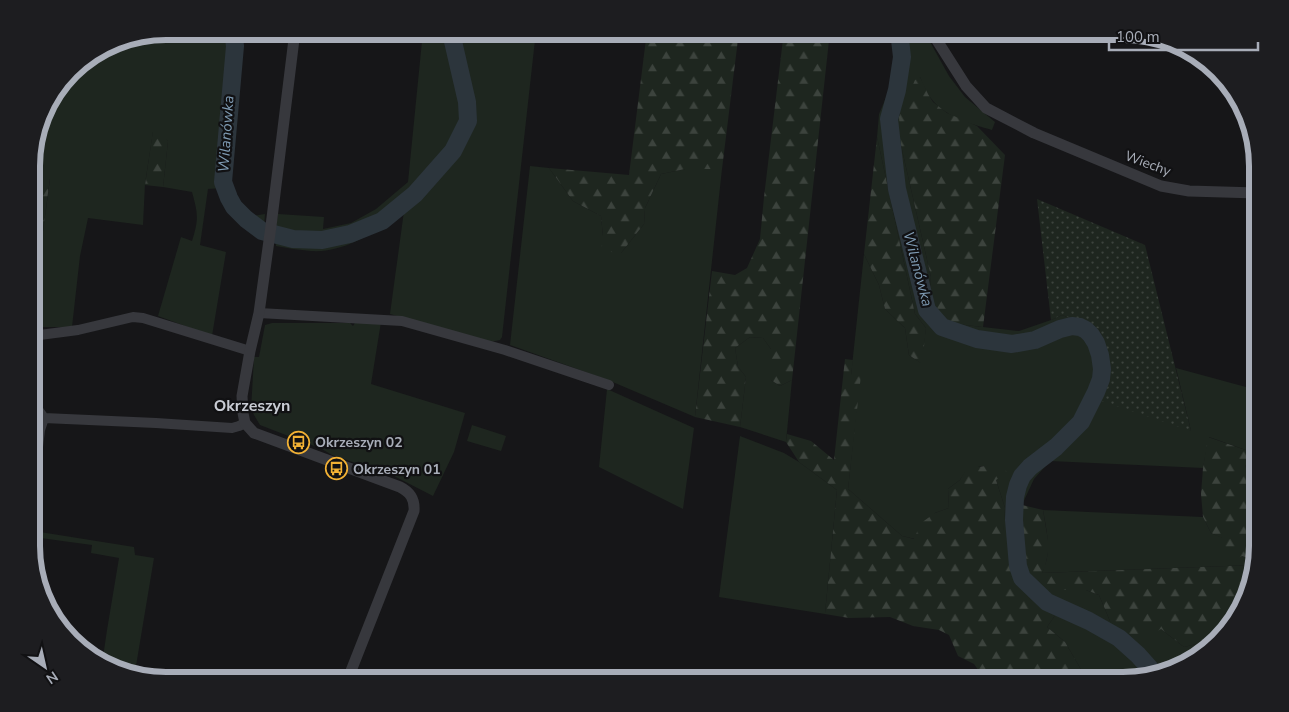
<svg xmlns="http://www.w3.org/2000/svg" width="1289" height="712" font-family="'Nunito Sans',sans-serif">
<style>
.green{fill:#1e261f}
.forest{fill:url(#forest-firs)}
.garden{fill:url(#garden-dots)}
.lines{fill:none;stroke-linecap:round;stroke-linejoin:round}
.river{stroke:#2c353c;stroke-width:18}
.minor{stroke:#37383d;stroke-width:10}
.tertiary{stroke:#37383d;stroke-width:11}
.labels{text-anchor:middle;stroke-width:4.5;stroke-linejoin:round;paint-order:stroke}
.street-label{font-size:14px;fill:#a8adb8;stroke:#111113}
.poi-label{font-size:14px;font-weight:bold;fill:#a8adb8;stroke:#111113;text-anchor:start}
.water-label{font-size:15px;font-style:italic;fill:#7f9bb3;stroke:#111113}
.quarter-label{font-size:16px;font-weight:bold;fill:#c9ccd4;stroke:#111113}
.rim{fill:none;stroke:#a8adb8;stroke-width:6}
</style>
<defs>
<pattern id="forest-firs" width="22" height="20" patternUnits="userSpaceOnUse" patternTransform="scale(1.25)"><rect width="22" height="20" fill="#1e261f"/><path d="M5 1l3.5 6h-7zM16 11l3.5 6h-7z" fill="#3c433d"/></pattern>
<pattern id="garden-dots" width="8" height="8" patternUnits="userSpaceOnUse" patternTransform="scale(1.25)"><rect width="8" height="8" fill="#1e261f"/><path d="M2 2h.1M6 6h.1" fill="none" stroke="#3c433d" stroke-width="1.8" stroke-linecap="round"/></pattern>
</defs>
<rect width="100%" height="100%" fill="#161618"/>
<path class="green" d="M166,31H238C236,63 234,95 232,127C231,144 228,177 234,192C237,202 245,210 253,216L265,214L263,239L242,223L224,201L222,188L208,189L200,245L226,252L212,336L158,316L181,237L192,241C199,219 198,214 192,192L163,187L168,141L153,132L145,184L143,225L88,218L80,256L72,327H32V313L50,179L38,177L32,218V149L45,106L77,65L115,41L129,39L163,43L164,32Z
M423,31H536L502,337L500,340L491,342L390,314L404,211C376,231 346,253 311,251C299,250 287,248 276,246V226L278,214L324,217L323,229L351,223L376,209L408,182Z
M891,31H924L949,76L965,97L995,122L992,130C971,124 948,118 933,101C927,94 923,85 920,77L901,145L931,277L930,295L936,308L948,323L1019,331L1051,320L1062,315L1099,329L1108,352L1107,379L1191,431L1176,368L1257,390V454L1209,437L1203,468L1050,461L1034,479L1022,505L1023,527V553L1050,590H1086L1099,595L1110,621L1161,629L1184,647L1204,642H1213L1197,658L1131,680H1087L1065,642L1047,627L1058,611L1027,593L1001,555L1005,508L996,480L985,466L968,468L960,480L948,489L949,508L935,513L915,539L902,536L848,489L860,376L851,375L864,254L879,285L885,309L905,328L909,355L921,363L926,328L915,314L877,137L879,114L890,88L895,58Z
M530,166L549,168L573,201L601,216L603,236L621,253L644,224L645,208L661,174L685,169H722L695,417L608,380L510,345Z
M356,321L381,322L371,384L465,413L454,452L433,496L394,476L332,455L322,449L260,425L251,410L254,357H259L265,325L272,323H350L353,326Z
M750,337L763,338L771,349V380L780,386L792,380L786,442L740,427L746,377L738,367L735,348Z
M607,389L694,428L683,509L599,467Z
M472,425L506,436L501,451L467,441Z
M740,436L784,453L799,462L837,490L825,614L719,597Z
M1250,460L1257,461V488L1245,466Z
M1043,510L1203,517L1211,533L1223,538L1242,556L1251,559L1257,557L1254,565L1042,573C1052,551 1047,533 1043,510Z
M34,527L40,532L134,547L135,555L154,558L135,672L102,664L107,630L119,558L91,553L92,545L33,537Z"/>
<path class="forest" d="M647,31H739L722,169H685L661,174L645,208L644,224L621,253L601,251L603,236L601,216L573,201L549,168L629,175Z
M784,31H830L792,380L780,386L771,380V349L763,338L750,337L735,348L738,367L746,377L740,427L695,417L712,271L735,275L747,268L760,239L764,197Z
M920,77L928,94L933,102L947,113L977,126L1005,155L983,327L948,323L936,308L930,295L931,277L901,145L899,117L915,80Z
M153,131L160,134L168,141L163,187L145,185Z
M877,137L915,314L926,328L922,364L909,355L905,328L885,309L879,285L864,254Z
M38,177L50,178L32,313V218Z
M845,359L853,360L851,375H861L848,489L902,536L914,539L921,523L935,513L949,508L948,489L960,480L967,468L974,463L979,467L985,466L995,461L1007,472L996,480L1005,508L1002,555L1027,593L1058,611L1047,627L1065,642L1087,680L986,681L974,664L958,656L949,635L939,630L913,626L890,617L849,618L825,614L837,490L799,462L786,442L787,434L811,441L834,460Z
M1208,437L1257,454V461L1250,460L1245,466L1257,488V557L1251,559L1242,556L1235,559L1226,556L1221,546L1222,538L1211,533L1203,517L1201,494L1203,468Z
M1022,505L1043,510L1049,547L1045,567L1042,573L1254,565L1240,613L1213,642H1204L1184,647L1161,629L1137,644L1110,621L1099,595L1086,590H1050L1038,583L1025,569L1023,553V527Z"/>
<path class="garden" d="M1037,199L1145,245L1191,431L1101,401L1107,378L1108,352L1099,329L1062,315L1051,320Z"/>
<g class="lines">
<path class="river" d="M233,31L235,46L223,182L229,198L234,207L246,219L262,231L293,239L322,240L350,234L382,221L415,194L453,151L468,121L467,102L452,37L448,31
M899,31L902,57L897,90L889,119L897,189L927,310L942,327L977,339L1012,344L1035,340L1060,329L1072,326L1080,327L1086,330L1091,335L1096,343L1100,355L1102,369L1101,379L1096,392L1081,422L1056,447L1030,467L1022,476L1018,485L1015,497L1014,520L1018,566L1022,578L1047,602L1089,621L1119,638L1138,655L1154,673"/>
<path class="minor" d="M259,313L402,321L505,350L609,385
M32,336L78,330L133,317L143,318L250,351
M32,407L39,411L44,418L156,423L232,428L239,426L245,423
M32,498L40,430L44,418"/>
<path class="tertiary" d="M295,31L271,226L259,313L250,351L242,396L243,413L245,423L254,433L400,487C410,492 415,499 414,511L347,681
M931,31L966,86L986,108L1034,133L1161,186L1189,191L1257,193"/>
</g>
<defs>
<symbol id="bus-ring" viewBox="-11 -11 22 22"><circle r="9.5" fill="#111113" stroke="#f2b134" stroke-width="1.5"/><path d="M-5-6H5V4H4V6H2V4H-2V6H-4V4H-5ZM-3.5-4V0h7V-4ZM-3.5 1.2v1.5H-2V1.2ZM2 1.2v1.5H3.5V1.2Z" fill="#f2b134"/></symbol>
</defs>
<g fill-rule="evenodd">
<use href="#bus-ring" x="286" y="430" width="25" height="25"/>
<use href="#bus-ring" x="324" y="456" width="25" height="25"/>
</g>
<g class="labels">
<g class="street-label">
<text transform="translate(1148 163) rotate(20)" y="5">Wiechy</text>
</g>
<g class="poi-label">
<text x="315" y="447">Okrzeszyn 02</text>
<text x="353" y="474">Okrzeszyn 01</text>
</g>
<g class="water-label">
<text transform="translate(226 134) rotate(-86)" y="5">Wilanówka</text>
<text transform="translate(918 269) rotate(75)" y="5">Wilanówka</text>
</g>
<g class="quarter-label">
<text x="252" y="411">Okrzeszyn</text>
</g>
</g>
<path d="M0 0H1289V712H0ZM166 40H1123A126 126 0 0 1 1249 166V546A126 126 0 0 1 1123 672H166A126 126 0 0 1 40 546V166A126 126 0 0 1 166 40Z" fill="#1d1d20" fill-rule="evenodd"/>
<path class="rim" d="M166 40H1123A126 126 0 0 1 1249 166V546A126 126 0 0 1 1123 672H166A126 126 0 0 1 40 546V166A126 126 0 0 1 166 40Z"/>
<g transform="translate(45 667) rotate(146)" stroke="#111113" stroke-width="4" paint-order="stroke">
<path d="M0-4L9 19L0 12L-9 19Z" fill="#a8adb8"/>
<text y="-8" font-size="14" font-weight="bold" text-anchor="middle" fill="#a8adb8">N</text>
</g>
<path d="M1109 42v8h149v-8" fill="none" stroke="#a8adb8" stroke-width="2.5"/>
<text x="1116" y="42" font-size="15" fill="#a8adb8" stroke="#111113" stroke-width="4" paint-order="stroke">100 m</text>
</svg>
